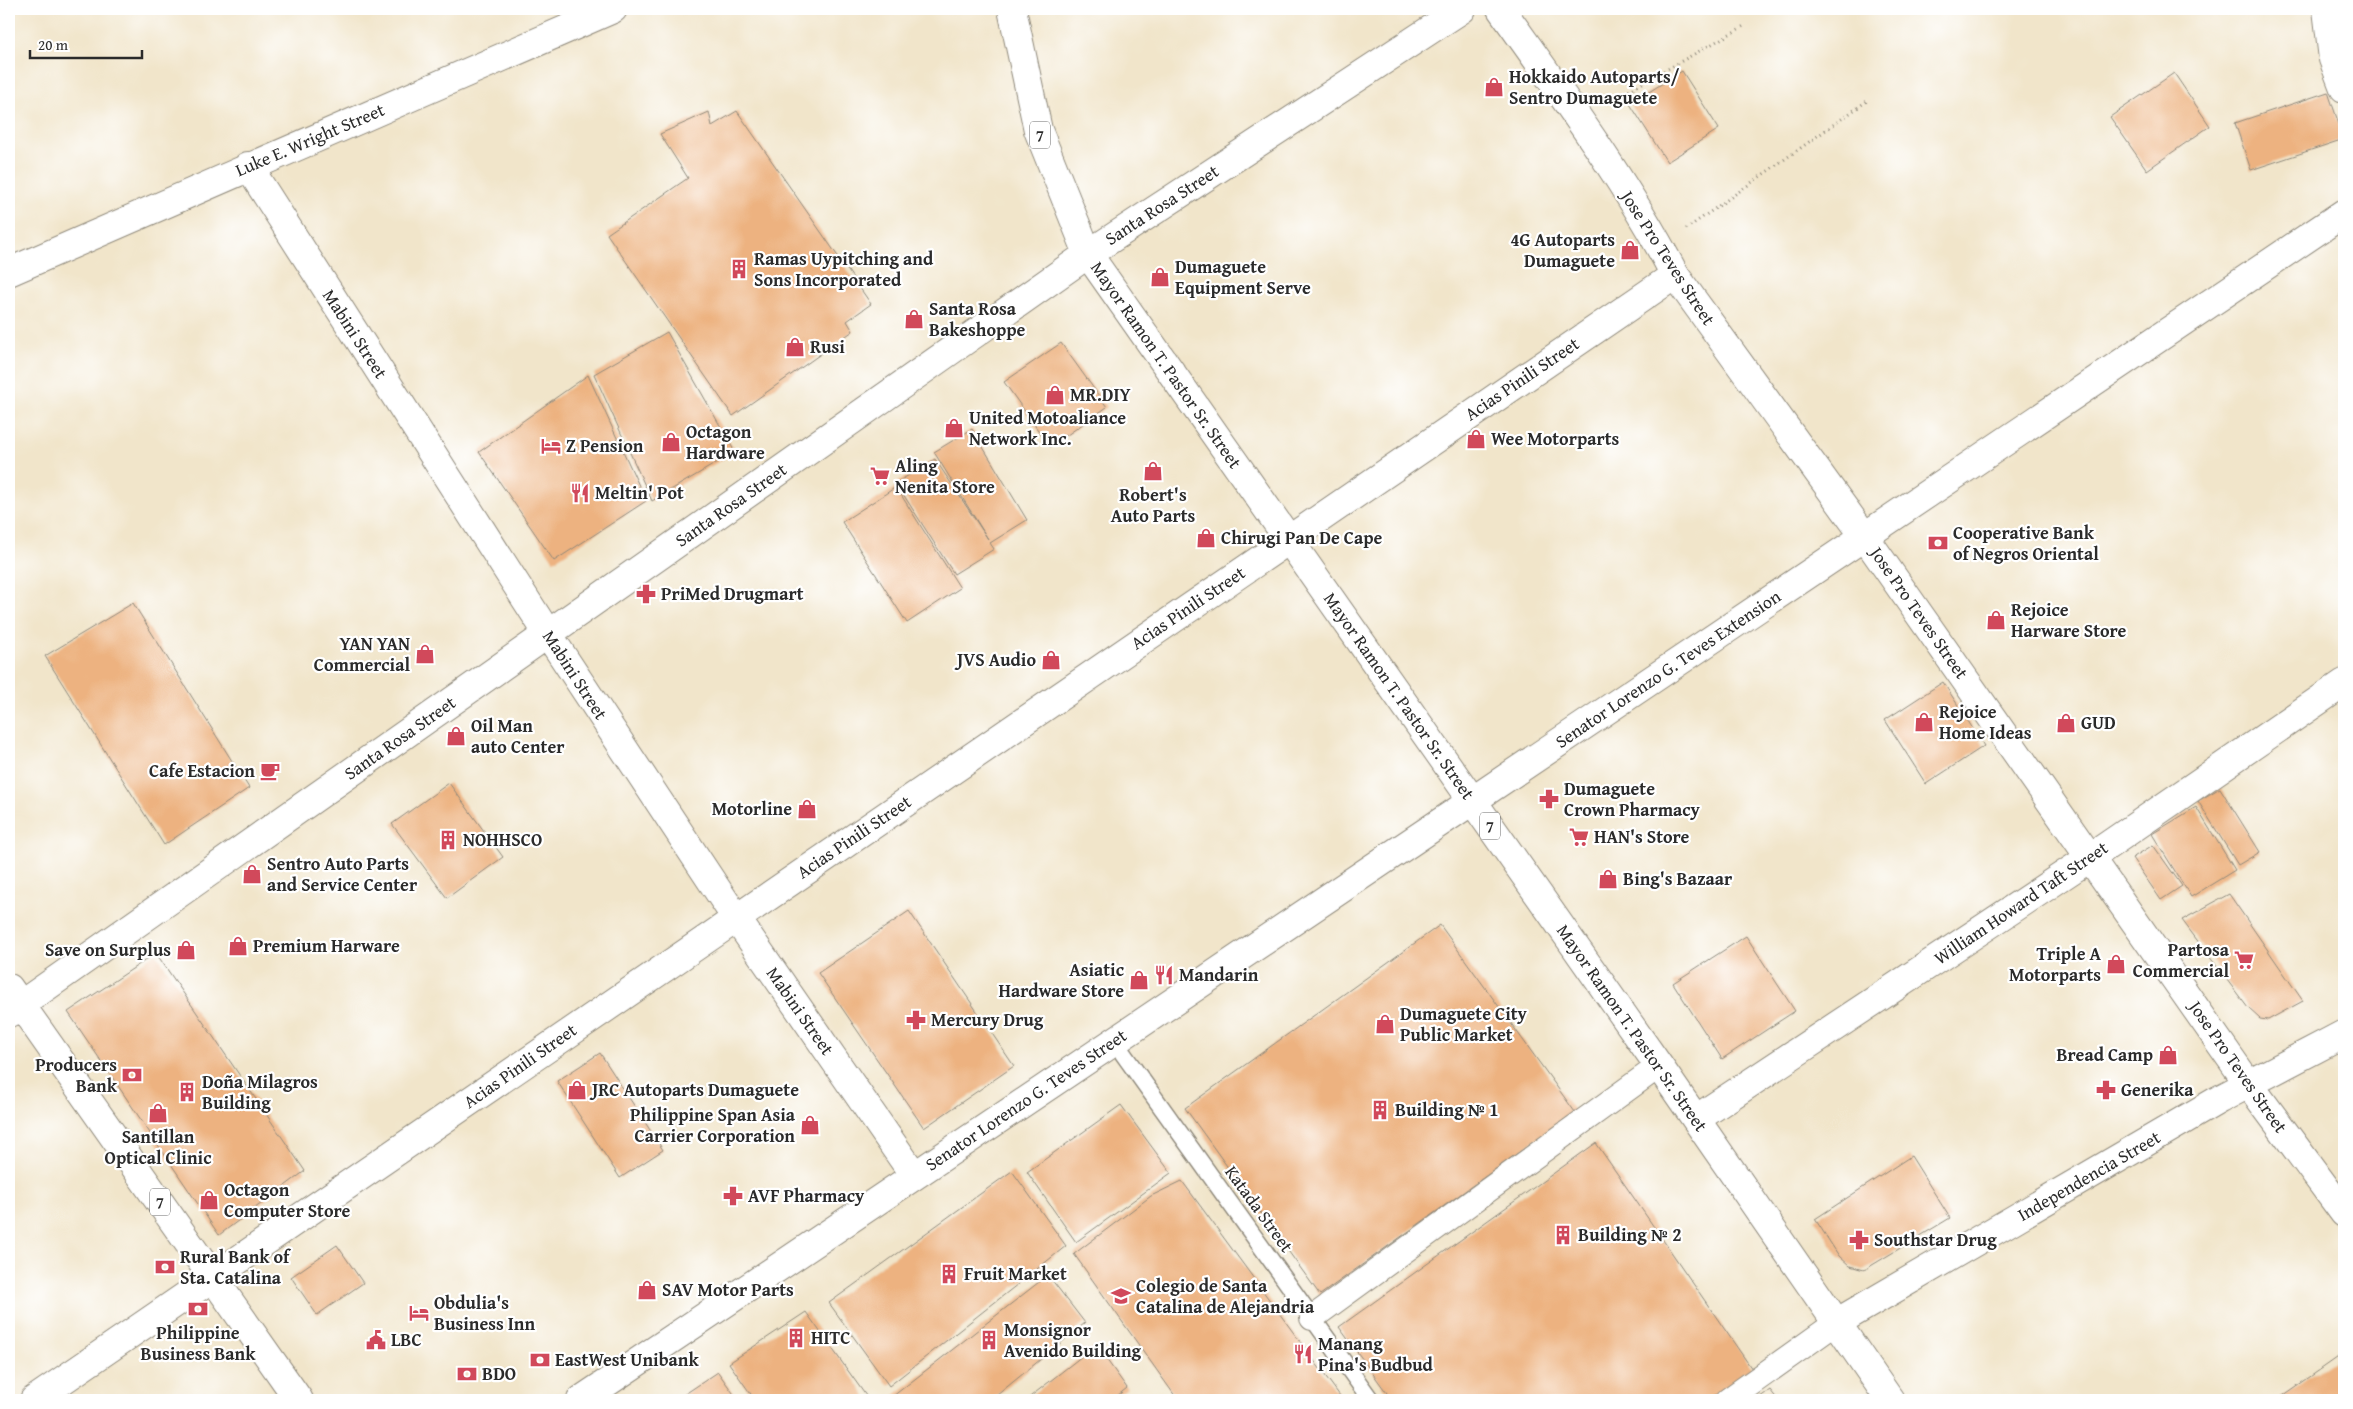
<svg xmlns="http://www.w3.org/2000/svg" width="2353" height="1409" font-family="'Gentium Book Plus',serif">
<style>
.building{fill:#edb280}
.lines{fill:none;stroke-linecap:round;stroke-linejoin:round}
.service-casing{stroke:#8e887a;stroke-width:19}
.pedestrian-casing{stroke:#8e887a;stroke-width:26}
.minor-casing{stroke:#8e887a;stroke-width:30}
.tertiary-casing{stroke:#8e887a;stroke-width:30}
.secondary-casing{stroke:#8e887a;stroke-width:30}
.primary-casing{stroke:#8e887a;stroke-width:30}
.path{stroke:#8e887a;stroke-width:3;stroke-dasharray:1 4;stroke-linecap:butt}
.service{stroke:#fff;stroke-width:16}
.pedestrian{stroke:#fff;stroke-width:24}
.minor{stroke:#fff;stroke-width:28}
.tertiary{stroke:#fff;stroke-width:28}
.secondary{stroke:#fff;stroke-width:28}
.primary{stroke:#fff;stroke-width:28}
.labels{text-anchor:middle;stroke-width:4.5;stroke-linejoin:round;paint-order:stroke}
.shield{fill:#fff;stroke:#6b6b6b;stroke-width:1}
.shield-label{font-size:16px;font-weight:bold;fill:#2b2b2b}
.poi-label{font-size:18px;font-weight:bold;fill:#2b2b2b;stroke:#fff;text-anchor:start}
.street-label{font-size:18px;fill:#2b2b2b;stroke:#fff}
</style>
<rect width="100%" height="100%" fill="#fff"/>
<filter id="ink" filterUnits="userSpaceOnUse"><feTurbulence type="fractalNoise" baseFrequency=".02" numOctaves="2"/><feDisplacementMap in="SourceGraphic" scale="10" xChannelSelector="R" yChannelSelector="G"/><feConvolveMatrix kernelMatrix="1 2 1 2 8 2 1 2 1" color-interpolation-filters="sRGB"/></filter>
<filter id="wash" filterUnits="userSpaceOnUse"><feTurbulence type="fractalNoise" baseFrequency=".0096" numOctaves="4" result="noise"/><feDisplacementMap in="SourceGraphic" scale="20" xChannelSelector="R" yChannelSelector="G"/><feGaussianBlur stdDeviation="1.12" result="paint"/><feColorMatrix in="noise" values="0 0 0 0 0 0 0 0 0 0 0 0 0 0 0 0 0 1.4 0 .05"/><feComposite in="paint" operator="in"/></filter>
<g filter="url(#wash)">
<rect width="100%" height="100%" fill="#f1e5ca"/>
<g id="blocks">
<path class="building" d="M1682,71L1719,129L1667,162L1630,104Z
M2174,73L2210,126L2147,170L2110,117Z
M2328,92L2344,139L2251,170L2235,123Z
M737,111L871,304L847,321L853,331L733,416L607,234L688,178L660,134L709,112L712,126Z
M667,332L735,452L652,501L594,374Z
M1061,343L1107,407L1050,447L1004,382Z
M588,375L646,501L554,561L479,452Z
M972,429L1027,520L990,543L994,549L954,574L896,483L935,459L988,539L934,452Z
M896,487L960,588L907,623L842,522Z
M133,603L249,788L164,845L45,656Z
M1943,682L1984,746L1926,784L1885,720Z
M449,783L503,857L447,898L392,824Z
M2220,788L2260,852L2238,865L2198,801Z
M2196,807L2235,870L2191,897L2152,834Z
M2153,845L2182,886L2161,900L2132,858Z
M2229,894L2303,1001L2268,1020L2260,1019L2248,1008L2182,920Z
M909,911L1014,1066L924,1128L818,973Z
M1440,925L1575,1112L1320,1295L1185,1108Z
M1746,936L1795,1011L1722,1059L1673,983Z
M156,953L305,1171L219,1235L68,1012Z
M600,1053L663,1150L620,1178L557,1081Z
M1121,1105L1171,1173L1076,1242L1027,1172Z
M1596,1143L1752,1369L1708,1400H1392L1339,1327Z
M1911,1156L1950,1218L1864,1270L1850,1266L1839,1256L1815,1219Z
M1012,1171L1066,1246L889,1386L829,1303Z
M1182,1181L1343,1400H1178L1074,1254L1151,1196Z
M337,1245L363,1283L317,1315L291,1277Z
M1048,1275L1085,1323L991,1400H888Z
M806,1312L869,1400H755L729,1363Z
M1096,1345L1127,1388L1112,1400H1026Z
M2344,1353V1400H2277Z
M718,1372L738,1400H676Z
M1770,1390L1778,1400H1756Z"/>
</g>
</g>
<g filter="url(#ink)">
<use href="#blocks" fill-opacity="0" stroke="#8e887a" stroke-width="1"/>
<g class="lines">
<defs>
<path id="service" d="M1114,1041L1371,1400"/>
<path id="pedestrian" d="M1312,1318L1659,1066
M1728,1400L1836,1323"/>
<path id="minor" d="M2327,9L2333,59L2344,88
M34,1400L1675,275"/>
<path id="tertiary" d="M1501,9C1562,95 1626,181 1675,275L1865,537L2248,1083L2344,1213
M248,166L548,634L736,918L914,1175
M9,272L613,9
M1472,801L2344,213
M9,1013L1088,254L1462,9
M1696,1119L2091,857L2344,683
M1836,1323L2220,1099L2344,1034"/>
<path id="secondary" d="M581,1400L1472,801"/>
<path id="primary" d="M1012,9L1038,130L1088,254L1659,1066L1890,1400
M9,988L299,1400"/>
</defs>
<use href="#service" class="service-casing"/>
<use href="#pedestrian" class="pedestrian-casing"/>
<use href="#minor" class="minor-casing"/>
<use href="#tertiary" class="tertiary-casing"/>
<use href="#secondary" class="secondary-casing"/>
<use href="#primary" class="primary-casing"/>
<path class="path" d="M1607,103L1744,26
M1686,229L1867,101"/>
<use href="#service" class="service"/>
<use href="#pedestrian" class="pedestrian"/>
<use href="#minor" class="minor"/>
<use href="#tertiary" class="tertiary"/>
<use href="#secondary" class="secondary"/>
<use href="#primary" class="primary"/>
</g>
</g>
<defs>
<symbol id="shop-bare" viewBox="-9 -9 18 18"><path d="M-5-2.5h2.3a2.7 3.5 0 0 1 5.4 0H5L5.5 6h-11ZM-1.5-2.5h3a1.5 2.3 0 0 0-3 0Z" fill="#d1495b" stroke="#fff" stroke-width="2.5" paint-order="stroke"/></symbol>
<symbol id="building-bare" viewBox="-9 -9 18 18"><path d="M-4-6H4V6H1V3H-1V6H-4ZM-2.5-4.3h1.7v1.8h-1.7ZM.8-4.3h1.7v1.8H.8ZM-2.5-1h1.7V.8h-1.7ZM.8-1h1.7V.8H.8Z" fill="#d1495b" stroke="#fff" stroke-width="2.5" paint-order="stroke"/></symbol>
<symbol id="hotel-bare" viewBox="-9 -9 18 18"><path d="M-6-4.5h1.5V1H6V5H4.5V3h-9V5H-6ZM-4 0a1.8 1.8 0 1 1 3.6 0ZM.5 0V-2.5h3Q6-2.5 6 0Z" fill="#d1495b" stroke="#fff" stroke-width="2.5" paint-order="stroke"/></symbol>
<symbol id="supermarket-bare" viewBox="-9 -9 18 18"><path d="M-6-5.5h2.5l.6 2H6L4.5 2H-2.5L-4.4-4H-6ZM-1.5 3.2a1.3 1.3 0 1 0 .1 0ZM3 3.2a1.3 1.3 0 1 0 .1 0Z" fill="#d1495b" stroke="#fff" stroke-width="2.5" paint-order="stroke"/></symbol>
<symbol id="restaurant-bare" viewBox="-9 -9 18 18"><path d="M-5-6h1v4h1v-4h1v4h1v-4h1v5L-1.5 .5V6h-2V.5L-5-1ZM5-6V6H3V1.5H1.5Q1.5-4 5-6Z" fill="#d1495b" stroke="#fff" stroke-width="2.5" paint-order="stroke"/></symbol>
<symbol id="bank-bare" viewBox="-9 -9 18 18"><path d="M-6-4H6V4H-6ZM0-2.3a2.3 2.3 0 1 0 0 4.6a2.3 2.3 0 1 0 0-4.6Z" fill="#d1495b" stroke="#fff" stroke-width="2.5" paint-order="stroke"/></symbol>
<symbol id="pharmacy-bare" viewBox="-9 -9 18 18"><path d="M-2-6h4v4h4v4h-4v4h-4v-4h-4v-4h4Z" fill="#d1495b" stroke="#fff" stroke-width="2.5" paint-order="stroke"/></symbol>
<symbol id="cafe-bare" viewBox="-9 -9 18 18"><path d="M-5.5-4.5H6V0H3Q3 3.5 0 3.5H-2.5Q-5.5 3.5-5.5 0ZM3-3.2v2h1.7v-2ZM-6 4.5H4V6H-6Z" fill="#d1495b" stroke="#fff" stroke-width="2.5" paint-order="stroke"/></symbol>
<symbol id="school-bare" viewBox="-9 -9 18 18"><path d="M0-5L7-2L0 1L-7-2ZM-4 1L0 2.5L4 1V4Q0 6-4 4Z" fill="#d1495b" stroke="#fff" stroke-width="2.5" paint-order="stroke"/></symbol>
<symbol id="civic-bare" viewBox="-9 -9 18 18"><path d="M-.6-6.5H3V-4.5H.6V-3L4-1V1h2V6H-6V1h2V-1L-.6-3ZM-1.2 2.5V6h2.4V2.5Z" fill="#d1495b" stroke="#fff" stroke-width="2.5" paint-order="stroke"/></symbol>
</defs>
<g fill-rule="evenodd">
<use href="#shop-bare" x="1480" y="73" width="28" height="28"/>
<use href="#shop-bare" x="1616" y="236" width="28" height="28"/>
<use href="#building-bare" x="725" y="255" width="28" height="28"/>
<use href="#shop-bare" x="1146" y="263" width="28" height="28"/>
<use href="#shop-bare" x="900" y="305" width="28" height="28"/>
<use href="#shop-bare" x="781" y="333" width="28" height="28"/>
<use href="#shop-bare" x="1041" y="381" width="28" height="28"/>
<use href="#shop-bare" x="940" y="414" width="28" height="28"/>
<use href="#shop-bare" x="1462" y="425" width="28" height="28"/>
<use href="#shop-bare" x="657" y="428" width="28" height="28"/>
<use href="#hotel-bare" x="537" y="432" width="28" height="28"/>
<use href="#shop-bare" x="1139" y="457" width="28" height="28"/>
<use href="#supermarket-bare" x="866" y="462" width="28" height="28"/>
<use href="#restaurant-bare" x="566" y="479" width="28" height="28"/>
<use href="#shop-bare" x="1192" y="524" width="28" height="28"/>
<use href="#bank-bare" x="1924" y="529" width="28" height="28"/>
<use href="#pharmacy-bare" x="632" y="580" width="28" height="28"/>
<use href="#shop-bare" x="1982" y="606" width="28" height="28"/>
<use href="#shop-bare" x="411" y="640" width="28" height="28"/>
<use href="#shop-bare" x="1037" y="646" width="28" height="28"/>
<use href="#shop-bare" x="1910" y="708" width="28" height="28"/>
<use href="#shop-bare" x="2052" y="709" width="28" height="28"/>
<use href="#shop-bare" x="442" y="722" width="28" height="28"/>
<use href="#cafe-bare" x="256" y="757" width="28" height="28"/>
<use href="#pharmacy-bare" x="1535" y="785" width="28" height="28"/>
<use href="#shop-bare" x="793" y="795" width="28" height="28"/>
<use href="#supermarket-bare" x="1565" y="823" width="28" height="28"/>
<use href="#building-bare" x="434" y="826" width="28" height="28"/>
<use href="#shop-bare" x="238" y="860" width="28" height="28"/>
<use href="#shop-bare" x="1594" y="865" width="28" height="28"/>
<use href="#shop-bare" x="224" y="932" width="28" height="28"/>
<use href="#shop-bare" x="172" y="936" width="28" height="28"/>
<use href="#supermarket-bare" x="2230" y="946" width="28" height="28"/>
<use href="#shop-bare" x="2102" y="950" width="28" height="28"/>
<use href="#restaurant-bare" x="1150" y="961" width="28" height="28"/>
<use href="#shop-bare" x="1125" y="966" width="28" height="28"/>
<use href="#pharmacy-bare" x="902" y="1006" width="28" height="28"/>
<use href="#shop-bare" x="1371" y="1010" width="28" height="28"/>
<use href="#shop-bare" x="2154" y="1041" width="28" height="28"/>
<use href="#bank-bare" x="118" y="1061" width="28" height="28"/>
<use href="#shop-bare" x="563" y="1076" width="28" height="28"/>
<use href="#pharmacy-bare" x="2092" y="1076" width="28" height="28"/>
<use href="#building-bare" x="173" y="1078" width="28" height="28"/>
<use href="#building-bare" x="1366" y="1096" width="28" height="28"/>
<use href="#shop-bare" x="144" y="1099" width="28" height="28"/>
<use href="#shop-bare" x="796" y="1111" width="28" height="28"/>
<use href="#pharmacy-bare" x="719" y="1182" width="28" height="28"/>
<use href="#shop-bare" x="195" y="1186" width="28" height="28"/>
<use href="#building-bare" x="1549" y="1221" width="28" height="28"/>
<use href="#pharmacy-bare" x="1845" y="1226" width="28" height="28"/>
<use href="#bank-bare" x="151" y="1253" width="28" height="28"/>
<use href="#building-bare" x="935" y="1260" width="28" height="28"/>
<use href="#shop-bare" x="633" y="1276" width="28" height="28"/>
<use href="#school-bare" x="1107" y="1282" width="28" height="28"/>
<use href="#bank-bare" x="184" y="1295" width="28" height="28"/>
<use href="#hotel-bare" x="405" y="1299" width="28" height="28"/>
<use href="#building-bare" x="782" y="1324" width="28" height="28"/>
<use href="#civic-bare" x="362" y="1326" width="28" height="28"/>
<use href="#building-bare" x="975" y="1326" width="28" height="28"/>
<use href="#restaurant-bare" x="1289" y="1340" width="28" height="28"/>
<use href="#bank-bare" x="526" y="1346" width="28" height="28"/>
<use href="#bank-bare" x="453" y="1360" width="28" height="28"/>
</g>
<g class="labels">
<g class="shield">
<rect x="1030" y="121.5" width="20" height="27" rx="4"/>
<rect x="1480" y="812.5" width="20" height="27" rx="4"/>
<rect x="150" y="1188.5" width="20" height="27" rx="4"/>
</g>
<g class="shield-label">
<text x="1040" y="141">7</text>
<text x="1490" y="832">7</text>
<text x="160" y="1208">7</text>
</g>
<g class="poi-label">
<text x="1509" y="83">Hokkaido Autoparts/<tspan x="1509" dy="21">Sentro Dumaguete</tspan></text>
<text x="1615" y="246" text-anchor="end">4G Autoparts<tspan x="1615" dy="21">Dumaguete</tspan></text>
<text x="754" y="265">Ramas Uypitching and<tspan x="754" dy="21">Sons Incorporated</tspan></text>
<text x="1175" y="273">Dumaguete<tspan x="1175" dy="21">Equipment Serve</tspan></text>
<text x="929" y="315">Santa Rosa<tspan x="929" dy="21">Bakeshoppe</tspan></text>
<text x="810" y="353">Rusi</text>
<text x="1070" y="401">MR.DIY</text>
<text x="969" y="424">United Motoaliance<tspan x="969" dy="21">Network Inc.</tspan></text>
<text x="686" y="438">Octagon<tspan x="686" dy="21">Hardware</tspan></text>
<text x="1491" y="445">Wee Motorparts</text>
<text x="566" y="452">Z Pension</text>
<text x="895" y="472">Aling<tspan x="895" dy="21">Nenita Store</tspan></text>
<text x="595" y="499">Meltin' Pot</text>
<text x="1153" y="501" text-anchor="middle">Robert's<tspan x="1153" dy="21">Auto Parts</tspan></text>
<text x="1953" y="539">Cooperative Bank<tspan x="1953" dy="21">of Negros Oriental</tspan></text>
<text x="1221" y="544">Chirugi Pan De Cape</text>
<text x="661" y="600">PriMed Drugmart</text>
<text x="2011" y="616">Rejoice<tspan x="2011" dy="21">Harware Store</tspan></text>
<text x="410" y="650" text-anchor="end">YAN YAN<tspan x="410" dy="21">Commercial</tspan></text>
<text x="1036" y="666" text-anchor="end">JVS Audio</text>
<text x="1939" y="718">Rejoice<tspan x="1939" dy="21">Home Ideas</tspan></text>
<text x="2081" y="729">GUD</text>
<text x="471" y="732">Oil Man<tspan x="471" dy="21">auto Center</tspan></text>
<text x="255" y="777" text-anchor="end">Cafe Estacion</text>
<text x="1564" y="795">Dumaguete<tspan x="1564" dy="21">Crown Pharmacy</tspan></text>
<text x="792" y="815" text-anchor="end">Motorline</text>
<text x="1594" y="843">HAN's Store</text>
<text x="463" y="846">NOHHSCO</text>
<text x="267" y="870">Sentro Auto Parts<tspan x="267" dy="21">and Service Center</tspan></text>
<text x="1623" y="885">Bing's Bazaar</text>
<text x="253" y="952">Premium Harware</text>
<text x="171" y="956" text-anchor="end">Save on Surplus</text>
<text x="2229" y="956" text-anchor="end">Partosa<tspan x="2229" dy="21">Commercial</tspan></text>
<text x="2101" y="960" text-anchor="end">Triple A<tspan x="2101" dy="21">Motorparts</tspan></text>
<text x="1124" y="976" text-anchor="end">Asiatic<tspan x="1124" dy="21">Hardware Store</tspan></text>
<text x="1179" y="981">Mandarin</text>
<text x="1400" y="1020">Dumaguete City<tspan x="1400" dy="21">Public Market</tspan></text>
<text x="931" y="1026">Mercury Drug</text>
<text x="2153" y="1061" text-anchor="end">Bread Camp</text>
<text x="117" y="1071" text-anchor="end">Producers<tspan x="117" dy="21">Bank</tspan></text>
<text x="202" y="1088">Doña Milagros<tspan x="202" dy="21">Building</tspan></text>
<text x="592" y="1096">JRC Autoparts Dumaguete</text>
<text x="2121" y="1096">Generika</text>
<text x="1395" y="1116">Building № 1</text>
<text x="795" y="1121" text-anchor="end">Philippine Span Asia<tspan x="795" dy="21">Carrier Corporation</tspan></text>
<text x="158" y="1143" text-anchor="middle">Santillan<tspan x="158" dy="21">Optical Clinic</tspan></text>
<text x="224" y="1196">Octagon<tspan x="224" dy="21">Computer Store</tspan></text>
<text x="748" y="1202">AVF Pharmacy</text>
<text x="1578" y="1241">Building № 2</text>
<text x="1874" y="1246">Southstar Drug</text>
<text x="180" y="1263">Rural Bank of<tspan x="180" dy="21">Sta. Catalina</tspan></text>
<text x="964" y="1280">Fruit Market</text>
<text x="1136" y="1292">Colegio de Santa<tspan x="1136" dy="21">Catalina de Alejandria</tspan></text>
<text x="662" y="1296">SAV Motor Parts</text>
<text x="434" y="1309">Obdulia's<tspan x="434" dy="21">Business Inn</tspan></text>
<text x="1004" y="1336">Monsignor<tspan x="1004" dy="21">Avenido Building</tspan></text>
<text x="198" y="1339" text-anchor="middle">Philippine<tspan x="198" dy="21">Business Bank</tspan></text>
<text x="811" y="1344">HITC</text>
<text x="391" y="1346">LBC</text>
<text x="1318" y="1350">Manang<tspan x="1318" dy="21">Pina's Budbud</tspan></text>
<text x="555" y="1366">EastWest Unibank</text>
<text x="482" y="1380">BDO</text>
</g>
<g class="street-label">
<text transform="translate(310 140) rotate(-23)" y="6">Luke E. Wright Street</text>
<text transform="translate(1162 205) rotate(-33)" y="6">Santa Rosa Street</text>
<text transform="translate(1668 258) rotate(57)" y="6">Jose Pro Teves Street</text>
<text transform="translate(355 334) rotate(57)" y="6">Mabini Street</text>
<text transform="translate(1166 365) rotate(55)" y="6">Mayor Ramon T. Pastor Sr. Street</text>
<text transform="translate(1522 379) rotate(-34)" y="6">Acias Pinili Street</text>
<text transform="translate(731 505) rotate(-35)" y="6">Santa Rosa Street</text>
<text transform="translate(1188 608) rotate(-34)" y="6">Acias Pinili Street</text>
<text transform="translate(1919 613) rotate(55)" y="6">Jose Pro Teves Street</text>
<text transform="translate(1668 669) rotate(-34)" y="6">Senator Lorenzo G. Teves Extension</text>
<text transform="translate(575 675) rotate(57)" y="6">Mabini Street</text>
<text transform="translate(1399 696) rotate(55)" y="6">Mayor Ramon T. Pastor Sr. Street</text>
<text transform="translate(400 738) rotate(-35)" y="6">Santa Rosa Street</text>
<text transform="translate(854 837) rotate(-34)" y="6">Acias Pinili Street</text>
<text transform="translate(2021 903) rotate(-34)" y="6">William Howard Taft Street</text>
<text transform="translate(800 1011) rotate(55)" y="6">Mabini Street</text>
<text transform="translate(1632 1028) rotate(55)" y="6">Mayor Ramon T. Pastor Sr. Street</text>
<text transform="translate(520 1066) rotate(-35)" y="6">Acias Pinili Street</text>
<text transform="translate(2238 1067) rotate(55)" y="6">Jose Pro Teves Street</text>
<text transform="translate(1026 1100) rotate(-34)" y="6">Senator Lorenzo G. Teves Street</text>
<text transform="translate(2089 1176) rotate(-30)" y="6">Independencia Street</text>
<text transform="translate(1259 1209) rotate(54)" y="6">Katada Street</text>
</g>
</g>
<rect width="2353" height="1409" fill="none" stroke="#fff" stroke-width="30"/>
<path d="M30 50v8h112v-8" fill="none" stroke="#2b2b2b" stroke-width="2.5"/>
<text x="38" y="50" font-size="15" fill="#2b2b2b" stroke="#ffffff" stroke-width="4" paint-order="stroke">20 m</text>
</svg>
